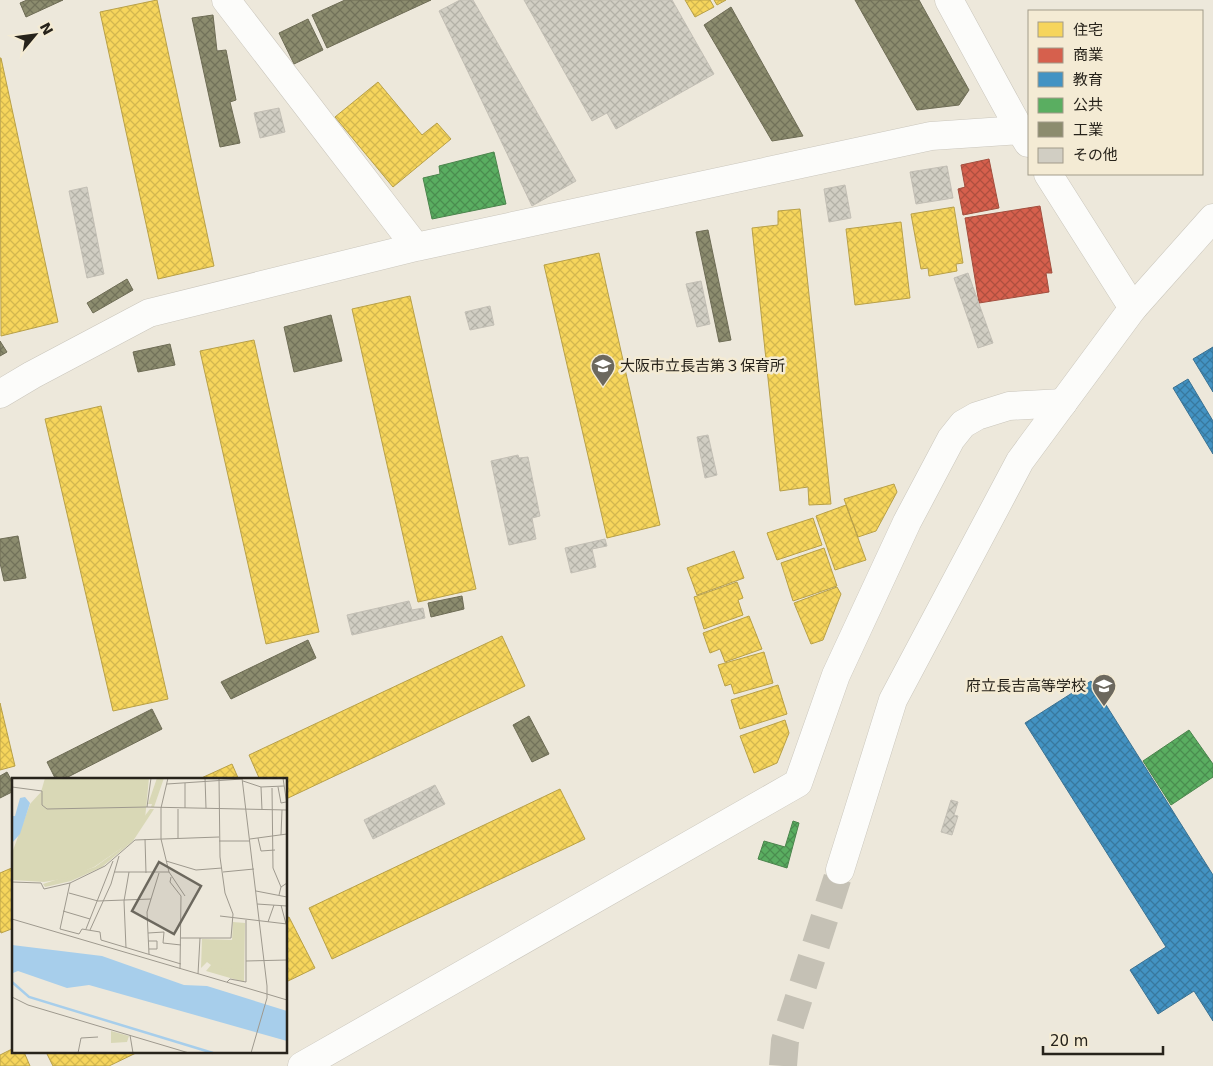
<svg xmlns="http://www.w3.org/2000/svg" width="1213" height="1066" font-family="'DejaVu Sans','Noto Sans JP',sans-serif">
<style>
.homes{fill:url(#homes-cross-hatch);stroke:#b8a048}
.shops{fill:url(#shops-cross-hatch);stroke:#a24e3e}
.schools{fill:url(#schools-cross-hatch);stroke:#3b7191}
.public{fill:url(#public-cross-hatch);stroke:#4b844c}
.industry{fill:url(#industry-cross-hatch);stroke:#6e6c55}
.building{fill:url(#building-cross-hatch);stroke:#c3bfb5}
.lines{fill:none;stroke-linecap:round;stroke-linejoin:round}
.secondary-tunnel{stroke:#c5c1b5;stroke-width:28;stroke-dasharray:28 14;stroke-linecap:butt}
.street-casing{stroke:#cac6bc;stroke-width:29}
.secondary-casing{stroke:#cac6bc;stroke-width:29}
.street{stroke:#fcfcfa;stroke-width:28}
.secondary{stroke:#fcfcfa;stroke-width:28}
.labels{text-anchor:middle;stroke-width:5;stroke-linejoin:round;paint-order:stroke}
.poi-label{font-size:15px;fill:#27231b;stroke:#f4ebd4;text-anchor:start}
.inset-river{fill:none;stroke:#a7ceeb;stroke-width:2.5}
.inset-road{fill:none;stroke:#9e998e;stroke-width:1}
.view{fill:#6c685e;fill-opacity:0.15;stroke:#6c685e;stroke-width:2.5}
.inset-edge{fill:none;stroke:#27231b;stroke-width:2.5}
</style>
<defs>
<pattern id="homes-cross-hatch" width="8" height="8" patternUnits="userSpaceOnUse" patternTransform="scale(1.25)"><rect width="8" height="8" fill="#f6d55c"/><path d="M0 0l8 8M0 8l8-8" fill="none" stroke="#d3b74f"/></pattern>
<pattern id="shops-cross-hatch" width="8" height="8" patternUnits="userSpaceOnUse" patternTransform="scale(1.25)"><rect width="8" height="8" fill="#d6604d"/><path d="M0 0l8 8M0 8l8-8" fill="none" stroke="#ae4f3f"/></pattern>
<pattern id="schools-cross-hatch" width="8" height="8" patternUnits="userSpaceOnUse" patternTransform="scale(1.25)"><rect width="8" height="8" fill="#4393c3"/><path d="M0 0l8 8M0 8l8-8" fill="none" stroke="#38789e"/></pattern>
<pattern id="public-cross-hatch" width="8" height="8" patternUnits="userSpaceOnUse" patternTransform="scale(1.25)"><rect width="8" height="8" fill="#5aae61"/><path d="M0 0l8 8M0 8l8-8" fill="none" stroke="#4a8d4f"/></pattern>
<pattern id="industry-cross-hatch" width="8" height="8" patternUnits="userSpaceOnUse" patternTransform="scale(1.25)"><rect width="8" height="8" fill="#8c8c6e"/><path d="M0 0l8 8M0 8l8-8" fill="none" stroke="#72725a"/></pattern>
<pattern id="building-cross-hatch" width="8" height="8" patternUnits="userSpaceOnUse" patternTransform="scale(1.25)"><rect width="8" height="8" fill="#d1cec3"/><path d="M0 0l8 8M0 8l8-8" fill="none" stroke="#b3b1a7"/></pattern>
</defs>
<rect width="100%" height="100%" fill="#ede8db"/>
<path class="homes" d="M157,0L214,266L158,279L100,12Z
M685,0H710L714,7L695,17Z
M714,0H726L717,5Z
M0,58H1L58,322L1,336Z
M378,82L422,135L437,123L451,139L393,187L335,117Z
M954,207L963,263L956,264L957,271L929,276L928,268L921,269L911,214Z
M800,209L831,504L809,505L808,487L780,491L752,228L778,225V211Z
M901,222L910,298L855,305L846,229Z
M599,253L660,525L607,538L544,265Z
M410,296L476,589L418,602L352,309Z
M254,340L319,632L266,644L200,351Z
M101,406L168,699L113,711L45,419Z
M894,484L897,492L876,531L858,537L844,499Z
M846,505L866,560L835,570L816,516Z
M813,518L822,545L777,560L767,533Z
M824,548L837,586L793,601L781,563Z
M734,551L744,578L697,595L687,568Z
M737,582L743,598L738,600L743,615L704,629L694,597Z
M837,587L841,594L823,640L811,644L794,603Z
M749,616L762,649L725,662L720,649L710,653L703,633Z
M502,636L525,686L286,799V780H260L249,755Z
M764,652L773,683L734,694L731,684L725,686L718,665Z
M778,685L787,714L740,729L731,700Z
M0,703L15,766L0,770Z
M785,720L789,733L777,763L754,773L740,736Z
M232,764L239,780H197Z
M560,789L585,839L332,959L309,908Z
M14,867V928L1,933L0,930V873Z
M289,917L315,968L286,982V918Z
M14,1048V1052H24L30,1066H0V1055Z
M46,1052H138L109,1066H53Z"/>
<path class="shops" d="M989,159L999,208L963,215L958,189L965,187L961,165Z
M1040,206L1052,273H1046L1049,292L979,303L965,218Z"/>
<path class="schools" d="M1213,347V392L1193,359Z
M1188,379L1213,421V454L1173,388Z
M1091,681L1213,875V1021L1194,991L1158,1014L1130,970L1166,947L1025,723Z"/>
<path class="public" d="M494,152L506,204L432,219L423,178L440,174L439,166Z
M1189,730L1213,764V777L1171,805L1143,761Z
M793,821L799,823L787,868L758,859L764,841L785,847Z"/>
<path class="industry" d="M27,0H63L26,17L20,3Z
M345,0H431L327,48L312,15Z
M855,0H919L969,90L959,105L917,110Z
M731,7L803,136L772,141L704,25Z
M213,15L217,51L226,50L236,100L230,102L240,143L220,147L192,18Z
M308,19L323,50L294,64L279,33Z
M708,230L731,340L719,342L696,232Z
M127,279L133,290L93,313L87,303Z
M331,315L342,361L294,372L284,327Z
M0,341L7,352L0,356Z
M170,344L175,365L138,372L133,352Z
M18,536L26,578L4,581L0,563V539Z
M462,596L464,609L431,617L428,603Z
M308,640L316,658L231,699L221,682Z
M152,709L162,729L62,780H56L47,762Z
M529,716L549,754L532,762L513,725Z
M7,772L14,785V791L0,798V776Z"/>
<path class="building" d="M460,0H473L576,181L532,206L439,11Z
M524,0H672L714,74L616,129L607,113L592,121Z
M279,108L285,132L260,138L254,113Z
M947,166L953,198L916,204L910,172Z
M845,185L851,218L829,222L824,189Z
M87,187L104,274L87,278L69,191Z
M968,273L993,343L978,348L954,278Z
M701,281L710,324L697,327L686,284Z
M490,306L494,325L470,330L465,312Z
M708,435L717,475L705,478L697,437Z
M518,455L519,458L528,457L540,516L532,518L536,539L509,545L491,461Z
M605,539L607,546L592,549L596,567L571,573L565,548Z
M409,601L412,610L423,608L425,618L352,635L347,615Z
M435,785L445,804L373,839L364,820Z
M951,800L958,802L954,815L958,816L952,835L941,832Z"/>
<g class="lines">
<path class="secondary-tunnel" d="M783,1066L785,1041L840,870"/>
<defs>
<path id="street" d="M226,0L416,247
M949,0L1020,130L1028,143
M1048,174L1133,308
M0,394L32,375L149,313L416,247L931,136L1020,130
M302,1066L798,783L836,675L907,522L951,439L963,424L977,416L1009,406L1063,403"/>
<path id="secondary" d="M840,870L893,700L1020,461L1133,308L1213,218"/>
</defs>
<use href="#street" class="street-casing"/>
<use href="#secondary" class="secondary-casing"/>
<use href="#street" class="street"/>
<use href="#secondary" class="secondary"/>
</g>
<defs>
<symbol id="school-pin" viewBox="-11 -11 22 30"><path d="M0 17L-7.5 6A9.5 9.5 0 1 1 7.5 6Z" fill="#6c685e" stroke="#f4ebd4"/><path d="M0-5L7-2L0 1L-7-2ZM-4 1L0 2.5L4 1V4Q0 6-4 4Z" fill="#fff"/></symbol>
</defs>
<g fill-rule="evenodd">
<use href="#school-pin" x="589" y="352" width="28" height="38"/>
<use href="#school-pin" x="1090" y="672" width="28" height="38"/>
</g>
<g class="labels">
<g class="poi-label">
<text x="620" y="371">大阪市立長吉第３保育所</text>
<text x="1086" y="691" text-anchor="end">府立長吉高等学校</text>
</g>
</g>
<g transform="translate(12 778)">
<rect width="275" height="275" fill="#ede8db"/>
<path d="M145,0H152L142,29H139L140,26H136ZM138,31H142L121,63L90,89L59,103L33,109L31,106L83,89L108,71Z" fill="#d9d8b6"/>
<path d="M33,0H137L133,41L108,71L82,89L55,100L32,104L0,102V75L18,26L29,14ZM99,253L117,258L115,264L99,265Z" fill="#d9d8b6"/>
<path d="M221,144L233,145L232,204L194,193L199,187L195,184L189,190L190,161L220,162Z" fill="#d9d8b6"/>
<path d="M227,165V190L202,191V166Z" fill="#d9d8b6"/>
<path d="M8,20L13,19L18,25L8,56L0,65V38H3ZM0,167L90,178L172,207L195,208L275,233V263L77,207L55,210L6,193L1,195Z" fill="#a7ceeb"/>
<path class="inset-river" d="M0,204L17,219L201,275"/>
<path class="inset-road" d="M156,0L149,30V61L157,94L173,118M193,0L194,30M230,0L255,208V220L239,275M271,0L275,27M231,3L249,9L272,8M173,5V30M155,6L230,1M0,9L30,13V27L35,31L135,29L139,0M249,9L250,32M266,9L269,25L274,24M260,10L261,90L269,109M135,29L275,32M269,57L270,32M166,60V31M246,60L249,73L263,72M133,61L134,95M238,61L275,56M207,63H238M154,83L184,92L210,90M102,94H157M211,94L242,91M159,99L158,104L169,118L168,191M0,104L29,105L32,111L58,105L93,88L123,62L207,59M58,105L48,151L67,156L70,151L88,154L89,162L169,186M244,113L275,119M57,115L86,123L139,121M267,117L269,109L275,105M245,126L275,128M269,127L274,146M51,133L78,141M208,138L275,146M0,141L255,216M256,144L262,127M74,151L101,83M78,152L99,106L107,78M136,155L152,154L151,165L169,167M169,160H219L221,136L213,115L208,79L207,0M136,163H145V171H137M114,170L112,123L117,94M137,176L135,134L147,95M234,183L275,182M186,196L188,160M215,204L218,201L234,204V142M255,216L275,222M0,219L16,227L177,275M118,257L121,275M66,275L69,260L86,259"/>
<path class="view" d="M147,84L189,108L162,156L120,133Z"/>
<rect width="275" height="275" class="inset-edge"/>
</g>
<rect x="1028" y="10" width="175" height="165" fill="#f4ebd4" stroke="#a29b8a"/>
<rect x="1038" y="22" width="25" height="15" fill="#f6d55c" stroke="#a29b8a"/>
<text x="1073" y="35" font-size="15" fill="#27231b">住宅</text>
<rect x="1038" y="48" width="25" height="15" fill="#d6604d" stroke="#a29b8a"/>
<text x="1073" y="60" font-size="15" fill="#27231b">商業</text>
<rect x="1038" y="72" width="25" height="15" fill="#4393c3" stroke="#a29b8a"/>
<text x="1073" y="85" font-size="15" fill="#27231b">教育</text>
<rect x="1038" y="98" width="25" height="15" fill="#5aae61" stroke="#a29b8a"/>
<text x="1073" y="110" font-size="15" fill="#27231b">公共</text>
<rect x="1038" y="122" width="25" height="15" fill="#8c8c6e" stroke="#a29b8a"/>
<text x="1073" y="135" font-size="15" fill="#27231b">工業</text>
<rect x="1038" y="148" width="25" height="15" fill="#d1cec3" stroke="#a29b8a"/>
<text x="1073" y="160" font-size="15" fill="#27231b">その他</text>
<g transform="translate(35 35) rotate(61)" stroke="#f4ebd4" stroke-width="4" paint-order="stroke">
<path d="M0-4L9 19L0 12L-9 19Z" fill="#27231b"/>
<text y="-8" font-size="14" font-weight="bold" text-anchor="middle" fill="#27231b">N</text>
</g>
<path d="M1043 1046v8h120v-8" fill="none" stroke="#27231b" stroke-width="2.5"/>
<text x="1050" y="1046" font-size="15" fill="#27231b" stroke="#f4ebd4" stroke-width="4" paint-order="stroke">20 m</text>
</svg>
